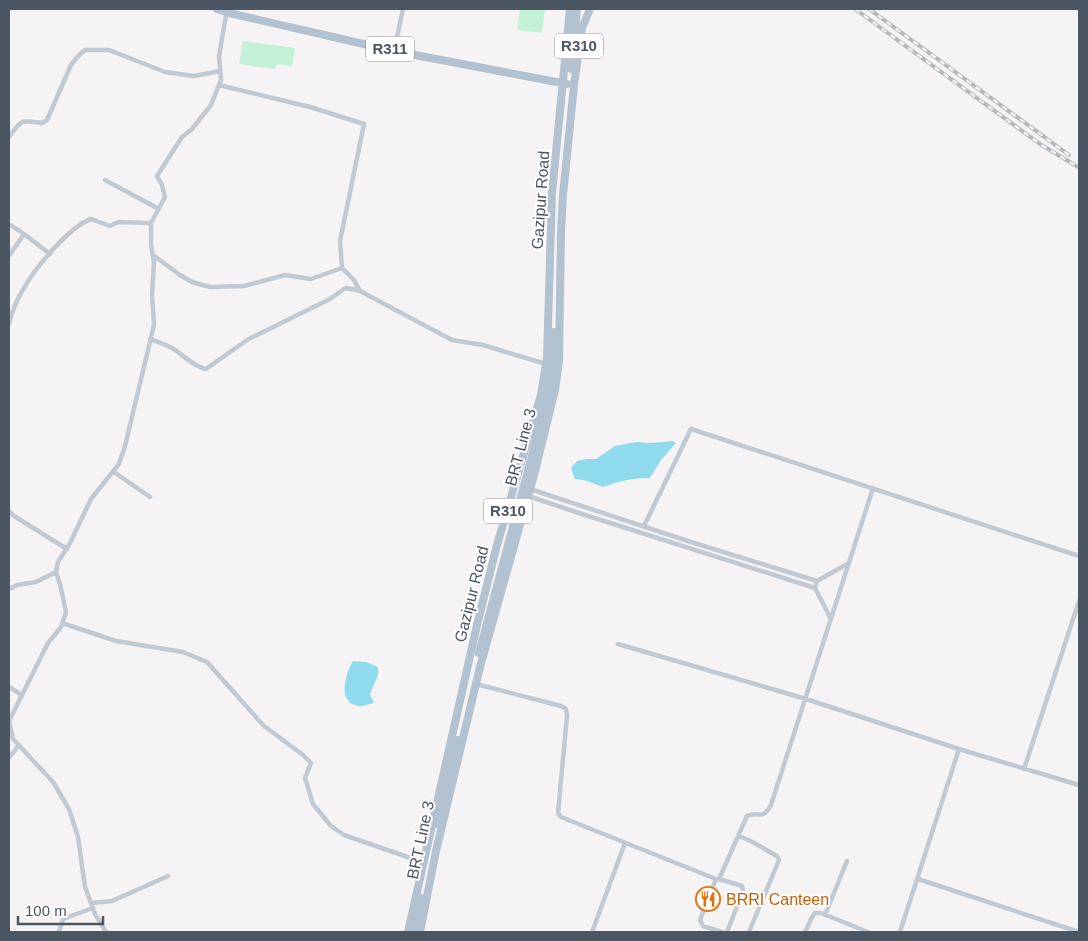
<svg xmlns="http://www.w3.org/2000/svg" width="1088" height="941" font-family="Arial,sans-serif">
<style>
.green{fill:#c3f1d5}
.water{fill:#90daee}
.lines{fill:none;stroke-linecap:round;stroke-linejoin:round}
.minor{stroke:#c1cad2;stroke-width:4.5}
.primary{stroke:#b3c2d1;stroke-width:8}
.rail-casing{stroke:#b5b8bd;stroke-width:4}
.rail{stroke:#fff;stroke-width:2;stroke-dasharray:5.5;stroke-linecap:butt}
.labels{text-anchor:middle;stroke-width:4;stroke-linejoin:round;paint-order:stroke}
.shield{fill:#fff;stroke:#808990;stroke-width:1}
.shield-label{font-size:15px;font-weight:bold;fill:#4a5661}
.street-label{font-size:16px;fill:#4a5661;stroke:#fff}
.food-label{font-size:16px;fill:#c56008;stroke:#fff;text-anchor:start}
</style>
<rect width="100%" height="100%" fill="#f5f3f3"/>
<path class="green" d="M520,9H545L542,33L517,30Z
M243,41L295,48L292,66L278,64L274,69L239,64Z"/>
<path class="water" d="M673,441L676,443L661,460L650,478C633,478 619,481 603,487L584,480L575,479L571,468L577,461L586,459H596L615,446L636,442L650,443Z
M353,661L366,662L378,667V675L370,694L374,703C369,704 362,707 358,706C336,702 346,673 353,661Z"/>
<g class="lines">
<path class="minor" d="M394,51L403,9
M219,85L310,107L364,124L340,241L342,268L354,280L360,291L452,340L483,345L546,364
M9,137C22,119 20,120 42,123L47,120L71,65L78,56L85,50H109L165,72L194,76L220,71
M105,180L159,209
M9,224L24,234L50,254
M153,255L180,275L192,282L210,287L244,286L285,275L311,279L342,268
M9,256L24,234
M9,324C12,311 17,299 24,288C35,268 70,226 91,219L110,226L118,222L151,223
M150,339C157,342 165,344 172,348C182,354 194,367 206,369L247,340L330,299L344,289L347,288L360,291
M114,472L150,497
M530,489L691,542L817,581
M528,496L582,514L815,588
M9,511L14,516L67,549
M644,526L691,429L1079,556
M9,589L17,585L36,582L56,572
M831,619L815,588L817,581L849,563
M62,623L116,641L183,652L207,662L264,726L303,755L311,763L305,778L313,804L331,826L344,835L422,862
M618,644L806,699L959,749L1079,785
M476,684L561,706L566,709L567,716L558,813L561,817L716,879L700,920L703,926L722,932
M9,687L22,695
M9,758L19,745
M1024,769L1079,601
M739,836C753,841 764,849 777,856L779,860L749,932
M716,879H719L747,816C759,810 762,822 771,805L873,488
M719,879L742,886L743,891L727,932
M918,879L1079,932
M91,903L112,901L168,876
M825,915L847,861
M59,932L63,919L93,908
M106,932L95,914L85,887L78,837L69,809L53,782L13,739L9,721L48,643L61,627L66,612L60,584L56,572L58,562L70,543L91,499L119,464L125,446L154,325L152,294L154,263L151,244V223L165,197L162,185L157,176L182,137L192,129L211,105L221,80L219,56L227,10
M592,932L625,843
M805,932L812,917L815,913H821L868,932
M900,932L959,749"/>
<path class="primary" d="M217,9L229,13L394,51L567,84
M571,69L577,9
M479,653L547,400L553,362L554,332
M438,824L457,740
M408,932L477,625L497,545L541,395L547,358L552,193L570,9
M414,932L421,898
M420,932L436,851L480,667L534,475L555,390L559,361L561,232L563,195L574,85L582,28L590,9"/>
<defs>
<path id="rail" d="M855,9L1040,144L1078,167
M869,9L1069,155"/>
</defs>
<use href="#rail" class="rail-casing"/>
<use href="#rail" class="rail"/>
</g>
<defs>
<symbol id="restaurant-ring" viewBox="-11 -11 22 22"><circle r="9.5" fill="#fff" stroke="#e8710a" stroke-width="1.5"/><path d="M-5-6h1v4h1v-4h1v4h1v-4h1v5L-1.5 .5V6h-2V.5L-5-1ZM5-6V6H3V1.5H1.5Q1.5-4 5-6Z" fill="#e8710a"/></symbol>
</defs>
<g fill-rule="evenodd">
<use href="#restaurant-ring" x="694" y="885" width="28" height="28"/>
</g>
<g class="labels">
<g class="shield">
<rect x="555" y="33.5" width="48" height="25" rx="4"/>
<rect x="366" y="36.5" width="48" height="25" rx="4"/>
<rect x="484" y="498.5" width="48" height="25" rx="4"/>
</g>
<g class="shield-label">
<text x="579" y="51">R310</text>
<text x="390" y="54">R311</text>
<text x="508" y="516">R310</text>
</g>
<g class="street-label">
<text transform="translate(540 200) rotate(-86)" y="6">Gazipur Road</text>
<text transform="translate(520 447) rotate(-75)" y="6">BRT Line 3</text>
<text transform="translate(471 594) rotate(-76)" y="6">Gazipur Road</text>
<text transform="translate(420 840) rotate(-78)" y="6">BRT Line 3</text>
</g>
<g class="food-label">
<text x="726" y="905">BRRI Canteen</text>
</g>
</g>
<rect width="1088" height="941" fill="none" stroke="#4a5661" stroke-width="20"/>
<path d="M18 916v8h85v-8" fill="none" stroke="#4a5661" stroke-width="2.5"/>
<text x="25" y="916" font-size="15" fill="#4a5661" stroke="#ffffff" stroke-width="4" paint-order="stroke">100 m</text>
</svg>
